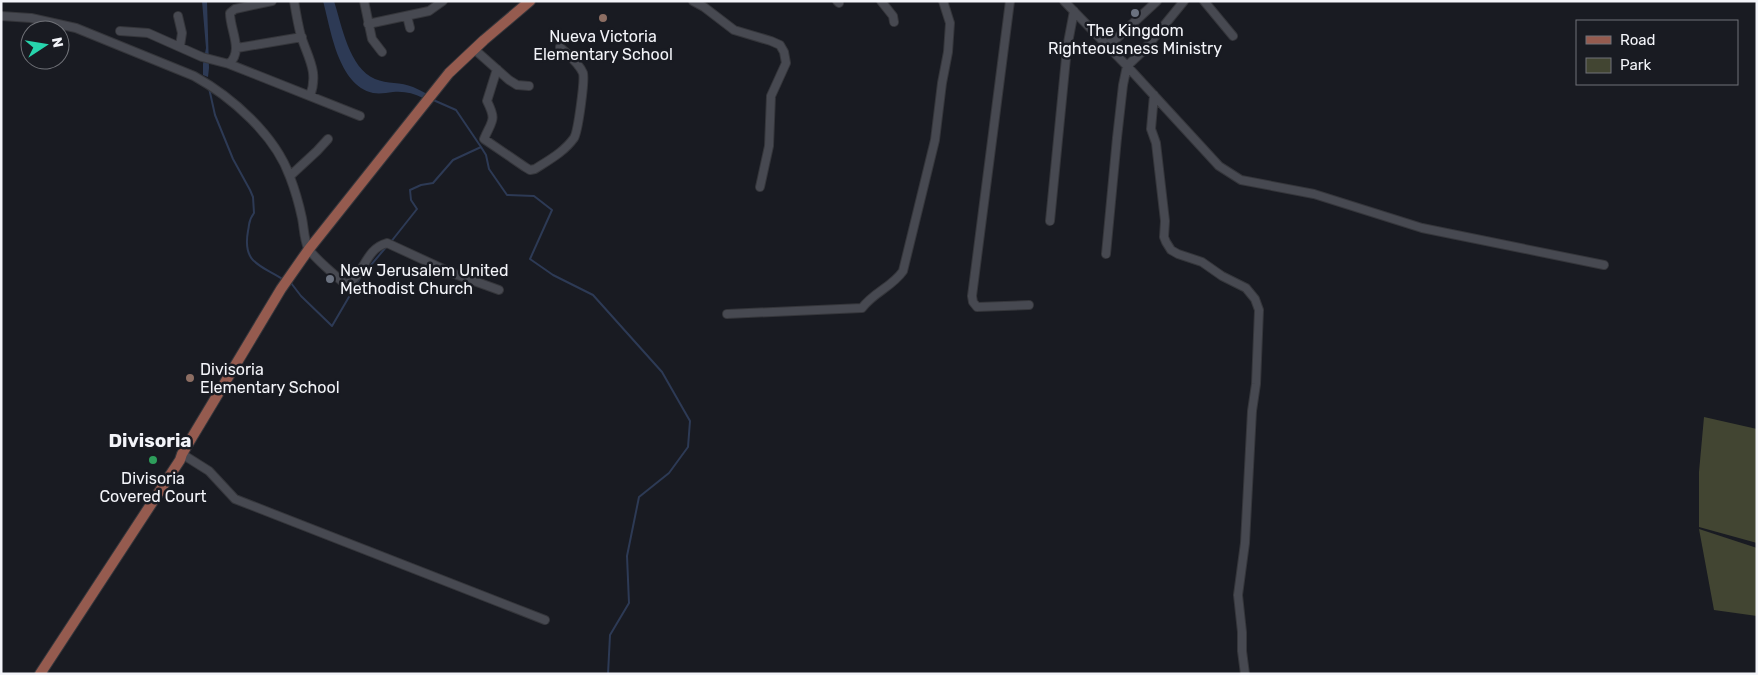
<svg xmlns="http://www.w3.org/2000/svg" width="1758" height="675" font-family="Rubik,sans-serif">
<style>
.green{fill:#424532}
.water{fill:#2d3a55}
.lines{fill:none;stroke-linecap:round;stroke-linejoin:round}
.stream{stroke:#2d3a55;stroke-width:2}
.minor-casing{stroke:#35363b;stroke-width:10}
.major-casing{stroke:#35363b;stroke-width:12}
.minor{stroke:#474951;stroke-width:8}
.major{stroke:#955b4f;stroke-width:10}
.worship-dot{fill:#6b7280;stroke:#191b22;stroke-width:2}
.education-dot{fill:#8d6e63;stroke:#191b22;stroke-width:2}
.leisure-dot{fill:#2e9e5b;stroke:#191b22;stroke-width:2}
.labels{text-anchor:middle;stroke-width:5;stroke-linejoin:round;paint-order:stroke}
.poi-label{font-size:16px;fill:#f3f4f9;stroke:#191b22}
.quarter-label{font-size:19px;font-weight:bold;fill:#f3f4f9;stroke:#191b22}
</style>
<rect width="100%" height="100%" fill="#191b22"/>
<path class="green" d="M1704,417L1757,429V543L1699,527V472Z
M1699,529L1757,548V616L1714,610Z"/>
<path class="water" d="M202,1H207L209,68L208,77L203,75V64L206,48Z
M323,1H334C342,26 349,68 375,79C387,84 401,82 413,87C418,89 423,92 427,94L423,98C413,93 404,91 393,92C386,93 380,94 373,93C338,85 331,30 323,1Z"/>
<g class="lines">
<path class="stream" d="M209,88L215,115L233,159L250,190L253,197L254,213C248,221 250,222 248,231C242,264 261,265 284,280
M431,99L456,110L481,147L486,155L489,169L507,195L534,196L552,210L530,259L553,275L593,295L662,372L690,421L688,447L669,473L639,497L627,556L629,603L610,635L608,674
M390,243L417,209L411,200L410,190L421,185L433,183L453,160L481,147
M291,283L301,296L332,326L360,278L387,246"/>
<defs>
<path id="minor" d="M294,1C296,13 298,25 301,36C308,58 319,72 310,96
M364,1L372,39L382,52
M693,1L704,7L734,30L771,41L780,45L784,52L786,63L771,96L769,146L760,187
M837,1L839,3
M881,1L893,16L894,22
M1010,1L972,296L973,302L977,307L1029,305
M1064,1L1127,66L1219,166L1241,180L1314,194L1422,228L1604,265
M1204,1L1233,36
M1,16L31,18L76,28L194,76C232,97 275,135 290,177C295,190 299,204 302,218C304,228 304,239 308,248C313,257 336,276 344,283L348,284C365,273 365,249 387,243L452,273L499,290
M178,16L182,33L180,46
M407,16L410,28
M368,24L429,11L443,1
M120,31L148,33L202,57L229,64L360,116
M1106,45L1117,38L1157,1
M237,48L302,37
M474,49L509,80L517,85L529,86
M229,64C244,50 230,31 230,13L235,9L272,1
M497,69L487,101C497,121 492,120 484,139L525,167L530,170L535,169C549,160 564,152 574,138C578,132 585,80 583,73C579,63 567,54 560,47
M1154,95L1151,129L1156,143L1165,221L1164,237L1166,242L1171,250L1178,254L1202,262L1222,276L1246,288L1255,299L1259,310L1256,384L1252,411L1245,543L1238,595L1242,632V651L1245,674
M290,176L317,151L328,139
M1050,221L1067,48L1074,11
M1106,254L1117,138L1123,85L1127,66L1144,50L1184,1
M727,314L862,308C874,292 892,287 903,271L935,140L942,83L948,52L950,23L943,1
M182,454L209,471L235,499L545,620"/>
<path id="major" d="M40,674L180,460L182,454L281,289L309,249L449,73L484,40L530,1"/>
</defs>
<use href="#minor" class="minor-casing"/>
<use href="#major" class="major-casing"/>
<use href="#minor" class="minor"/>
<use href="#major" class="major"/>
</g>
<g class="worship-dot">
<circle cx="1135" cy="13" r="5"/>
<circle cx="330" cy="279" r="5"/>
</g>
<g class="education-dot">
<circle cx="603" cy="18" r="5"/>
<circle cx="190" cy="378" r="5"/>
</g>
<circle class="leisure-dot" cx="153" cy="460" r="5"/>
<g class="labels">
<g class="poi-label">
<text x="1135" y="36">The Kingdom<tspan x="1135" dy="18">Righteousness Ministry</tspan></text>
<text x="603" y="42">Nueva Victoria<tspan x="603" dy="18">Elementary School</tspan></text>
<text x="340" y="276" text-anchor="start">New Jerusalem United<tspan x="340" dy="18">Methodist Church</tspan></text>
<text x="200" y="375" text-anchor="start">Divisoria<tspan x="200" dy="18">Elementary School</tspan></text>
<text x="153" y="484">Divisoria<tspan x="153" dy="18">Covered Court</tspan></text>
</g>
<g class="quarter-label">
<text x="150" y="447">Divisoria</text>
</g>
</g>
<rect width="1758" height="675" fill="none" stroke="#f3f4f9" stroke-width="5"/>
<rect x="1576" y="20" width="162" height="65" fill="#191b22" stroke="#707278"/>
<rect x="1586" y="36" width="25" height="8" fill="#955b4f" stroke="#707278"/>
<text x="1620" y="45" font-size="15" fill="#f3f4f9">Road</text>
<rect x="1586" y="58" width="25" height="15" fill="#424532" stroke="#707278"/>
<text x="1620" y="70" font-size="15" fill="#f3f4f9">Park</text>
<g transform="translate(45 45) rotate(78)"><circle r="24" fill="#191b22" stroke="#707278"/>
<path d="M0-4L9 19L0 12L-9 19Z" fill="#27d5ad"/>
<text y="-8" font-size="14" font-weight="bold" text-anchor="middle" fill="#f3f4f9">N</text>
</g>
</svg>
